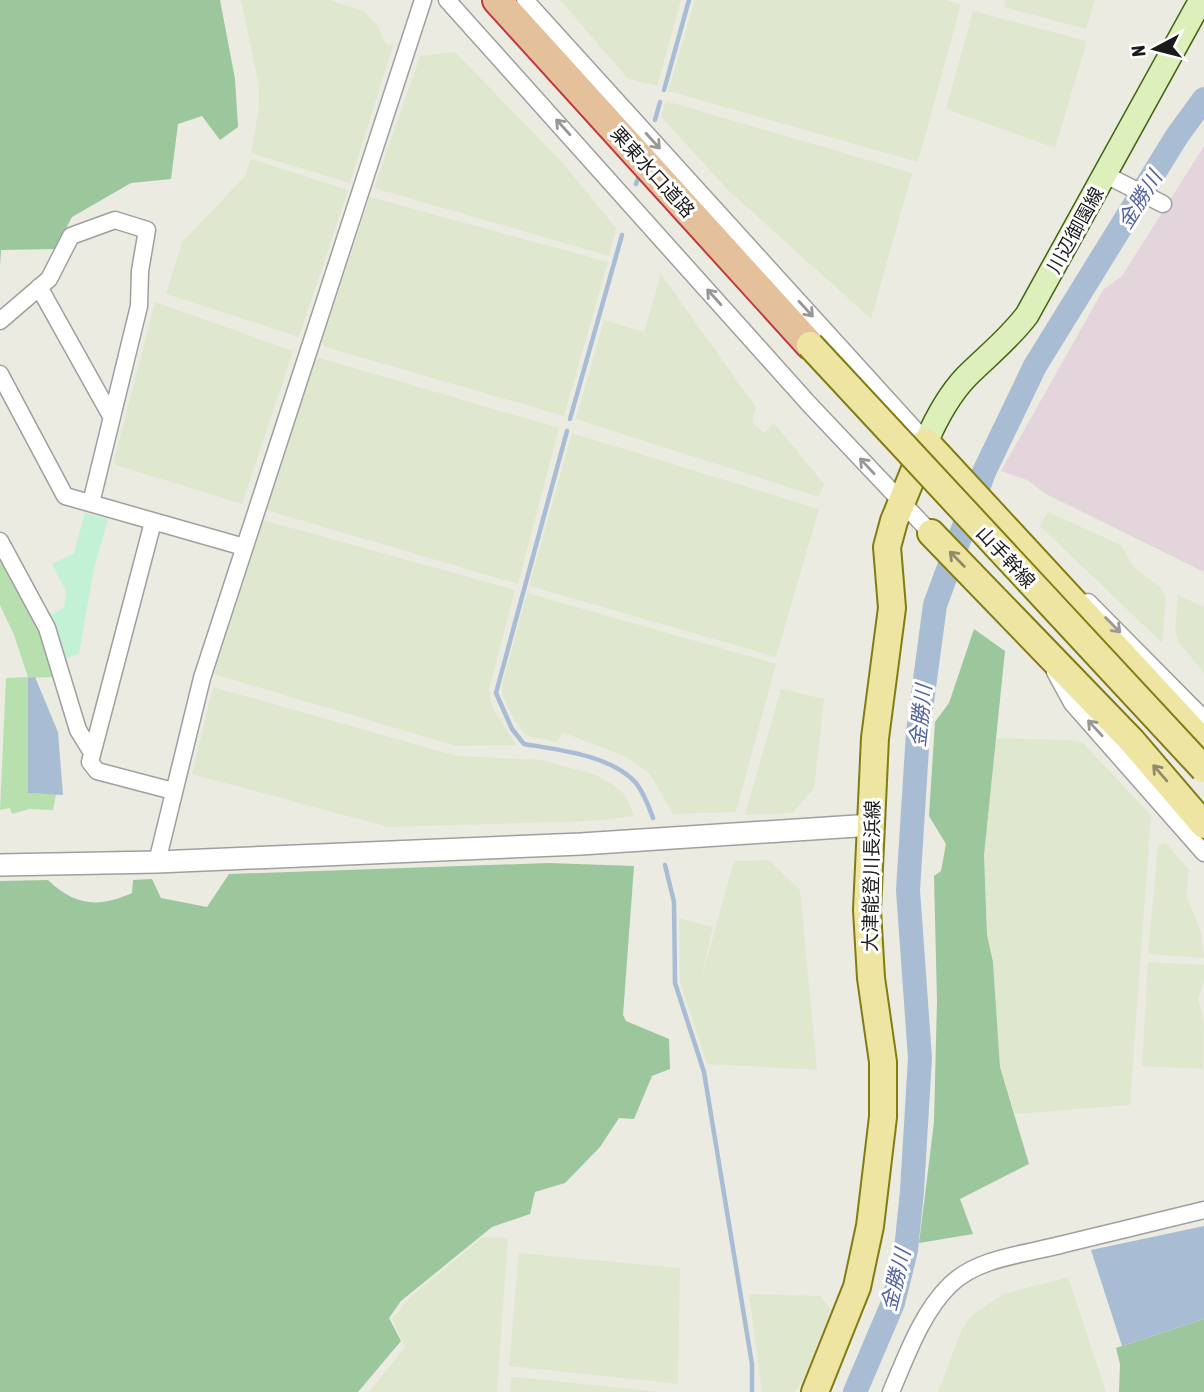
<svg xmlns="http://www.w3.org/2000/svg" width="1204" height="1392" font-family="'Asap Condensed','Noto Sans JP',sans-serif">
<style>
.industrial{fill:#e4d5dc}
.farmland{fill:#dfe8cf}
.grass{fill:#b7e0ae}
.forest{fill:#9cc69c}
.park{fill:#c3f1d5}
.water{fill:#a8bcd4}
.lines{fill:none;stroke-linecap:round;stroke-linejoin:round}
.stream{stroke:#a8bcd4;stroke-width:4.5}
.river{stroke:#a8bcd4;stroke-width:24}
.minor-casing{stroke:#9f9f9f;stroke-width:19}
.tertiary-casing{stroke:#9f9f9f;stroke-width:24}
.secondary-casing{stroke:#416312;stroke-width:26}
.primary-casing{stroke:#807d12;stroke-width:30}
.trunk-casing{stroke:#bf393e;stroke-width:32}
.minor{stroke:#fff;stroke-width:16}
.tertiary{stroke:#fff;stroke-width:21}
.secondary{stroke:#ddf0bb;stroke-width:23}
.primary{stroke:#efe5a3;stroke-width:26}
.trunk{stroke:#e4c09b;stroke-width:28}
.primary-bridge-casing{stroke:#807d12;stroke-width:30;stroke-linecap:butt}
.primary-bridge{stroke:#efe5a3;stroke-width:26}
.oneway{stroke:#989898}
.oneway2{stroke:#908a66}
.labels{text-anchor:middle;stroke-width:6;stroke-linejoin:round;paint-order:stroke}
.street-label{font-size:19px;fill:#1b1b1b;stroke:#fff}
.water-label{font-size:21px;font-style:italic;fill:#55639e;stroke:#fff}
</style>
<rect width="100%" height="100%" fill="#ebebe2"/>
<path class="industrial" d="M1204,146V572L1046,494L1027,480L1001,471L1103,290L1122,276Z"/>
<path class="farmland" d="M241,0H329L364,11L377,25L386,44L393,46L350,183L251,153L259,107V86Z
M560,0H681L657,86L628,79Z
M695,0H945L961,4L918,162L668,91Z
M1006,0H1095L1086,29L1004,7Z
M973,11L1087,41L1055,148L946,109Z
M455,52L561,161L616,228L609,256L374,188L420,56Z
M666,101L912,173L871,319L729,191L661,117Z
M251,159L348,190L299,337L166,294L182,242L245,176Z
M370,197L608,262L564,416L325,347L322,341Z
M661,274L756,407L752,422L764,433L774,423L824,484L819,497L576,419L604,320L644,332Z
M155,302L293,351L242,504L113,464Z
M320,358L559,428L518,584L266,510L315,360Z
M572,433L819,509L776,657L529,586Z
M1048,512L1121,545L1135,569L1161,587L1166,599L1162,643L1040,526Z
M263,520L515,590L489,690L492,707L516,745L456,746L214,674Z
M527,593L776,664L736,812L673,814L650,774L626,757L562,732L558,742L526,736L512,716L503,696L502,685Z
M1178,595L1204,607V673L1179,643L1175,629Z
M213,687L457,756L542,760L596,775L614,785L626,796L634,816L593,821L388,827L192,774Z
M781,689L824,699L814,789L792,813L745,815Z
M994,738L1070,740L1083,743L1151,815L1130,1105L1015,1114L1000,1067L993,962L987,935L984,855Z
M1166,843L1189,870L1186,894L1201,932L1204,958L1148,954L1158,845Z
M769,860L800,890L817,1070L707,1064L680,982L679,918L713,927L701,980L734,861Z
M1148,962L1204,965V981L1198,998L1204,1025L1203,1069L1142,1066Z
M483,1237L508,1238L497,1392H369L405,1347L392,1319L409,1298Z
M519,1253L680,1268L678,1384L509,1366Z
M1068,1277L1106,1392H938L962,1329L972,1315L1003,1294Z
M749,1294L820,1296L831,1309L803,1379L795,1392H762Z
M516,1377L661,1392H510L511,1378Z"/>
<path class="grass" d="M0,555L40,630L55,677L28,678V793L56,794L53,810L29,809L12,814L10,808L0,810L6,678L28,677L14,635L0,605Z"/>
<path class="forest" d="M0,0H220L235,79L238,127L220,140L202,116L178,124L171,179L131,183L72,217L55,249L1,250L0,266Z
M974,629L1005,651L984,855L987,935L993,962L1000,1067L1029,1164L960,1199L973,1234L919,1243L934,1122L937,1001L934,876L941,871L946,844L929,816L935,722L949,703Z
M548,863L634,866L623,1015L626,1021L669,1039L670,1069L652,1076L634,1119L619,1118L600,1147L565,1183L535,1192L530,1214L492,1227L401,1301L389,1318L401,1341L358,1392H0V881L48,880C75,906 98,908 132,893L133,880L152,879L161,898L207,907L229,874Z
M1204,1319V1392H1119L1120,1364L1116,1348Z"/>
<path class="park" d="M85,513L108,519L94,568L79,654L64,659L48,616L64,608L66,591L52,564L74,553Z"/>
<path class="water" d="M35,677L58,732L63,795L28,793V678Z
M1204,1226V1319L1122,1346L1091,1250Z"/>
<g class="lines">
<path class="stream" d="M664,90L689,0
M655,120L660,102
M636,184L640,173
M570,419L622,235
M567,431L496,693L512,729L524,744C559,750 611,755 636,783C644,793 649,807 653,818
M665,865L674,902L675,983L704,1072L752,1364V1392"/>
<path class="river" d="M855,1392L893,1303L906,1250L912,1191L920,1058L908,890L918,732L935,605L984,472L1035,366L1177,136L1204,99"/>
<defs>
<path id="minor" d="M447,0L809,404L931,533
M525,0L926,442
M1106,175L1163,204
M39,287L111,416
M0,321L49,279L71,236L115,220L147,230L140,271L139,306L91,503
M0,374L65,496L244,547
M153,522L90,762L97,771L173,791
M0,541L47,628L78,730L91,751
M1088,602L1204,719
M1055,672L1072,703L1204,853
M157,862L202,678L423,0
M891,1392C906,1357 922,1312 950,1285C978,1257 1028,1254 1064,1244C1111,1233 1157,1221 1204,1210"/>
<path id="tertiary" d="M0,865L157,862L581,844L872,825"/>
<path id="secondary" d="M926,442C936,419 948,396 966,377C987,356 1009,339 1027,315L1201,0"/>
<path id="primary" d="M931,533L1132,741L1204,825
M815,1392L857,1287L870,1226L883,1117V1062L871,978L867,910L875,738L892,608L887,547L894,521L926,442L1204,743"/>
<path id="trunk" d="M497,0L810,345"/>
</defs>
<use href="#minor" class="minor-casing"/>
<use href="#tertiary" class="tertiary-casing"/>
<use href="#secondary" class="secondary-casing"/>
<use href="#primary" class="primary-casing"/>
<use href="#trunk" class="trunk-casing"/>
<use href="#minor" class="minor"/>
<use href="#tertiary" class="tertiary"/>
<use href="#secondary" class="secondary"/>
<use href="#primary" class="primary"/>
<use href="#trunk" class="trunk"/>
<defs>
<path id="primary-bridge" d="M810,345L1204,769"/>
</defs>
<use href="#primary-bridge" class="primary-bridge-casing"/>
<use href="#primary-bridge" class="primary-bridge"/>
</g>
<defs><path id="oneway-shaft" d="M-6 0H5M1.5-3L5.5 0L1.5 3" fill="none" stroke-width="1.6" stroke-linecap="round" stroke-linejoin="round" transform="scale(1.75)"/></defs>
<g class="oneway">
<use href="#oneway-shaft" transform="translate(563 127) rotate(-132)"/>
<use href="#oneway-shaft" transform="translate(653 141) rotate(48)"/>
<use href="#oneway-shaft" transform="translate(714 297) rotate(-132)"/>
<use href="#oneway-shaft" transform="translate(806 309) rotate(48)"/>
<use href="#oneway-shaft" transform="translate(867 466) rotate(-133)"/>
<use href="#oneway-shaft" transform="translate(1113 625) rotate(45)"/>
<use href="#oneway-shaft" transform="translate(1095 728) rotate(-133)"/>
</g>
<g class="oneway2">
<use href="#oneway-shaft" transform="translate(957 559) rotate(-135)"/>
<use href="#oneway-shaft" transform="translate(1160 773) rotate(-131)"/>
</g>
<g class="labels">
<g class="street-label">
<text transform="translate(653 172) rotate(48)" y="7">栗東水口道路</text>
<text transform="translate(1075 230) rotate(-61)" y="7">川辺御園線</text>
<text transform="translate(1006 557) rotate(47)" y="7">山手幹線</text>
<text transform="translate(871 876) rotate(-89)" y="7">大津能登川長浜線</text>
</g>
<g class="water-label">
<text transform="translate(1140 200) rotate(-58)" y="7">金勝川</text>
<text transform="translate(921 716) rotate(-84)" y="7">金勝川</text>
<text transform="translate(896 1280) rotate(-76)" y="7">金勝川</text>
</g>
</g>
<g transform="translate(1155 49) rotate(263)" stroke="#ffffff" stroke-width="5" paint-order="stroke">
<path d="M0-5L12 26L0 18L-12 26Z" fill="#1b1b1b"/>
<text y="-10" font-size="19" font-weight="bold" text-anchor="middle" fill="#1b1b1b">N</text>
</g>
</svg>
